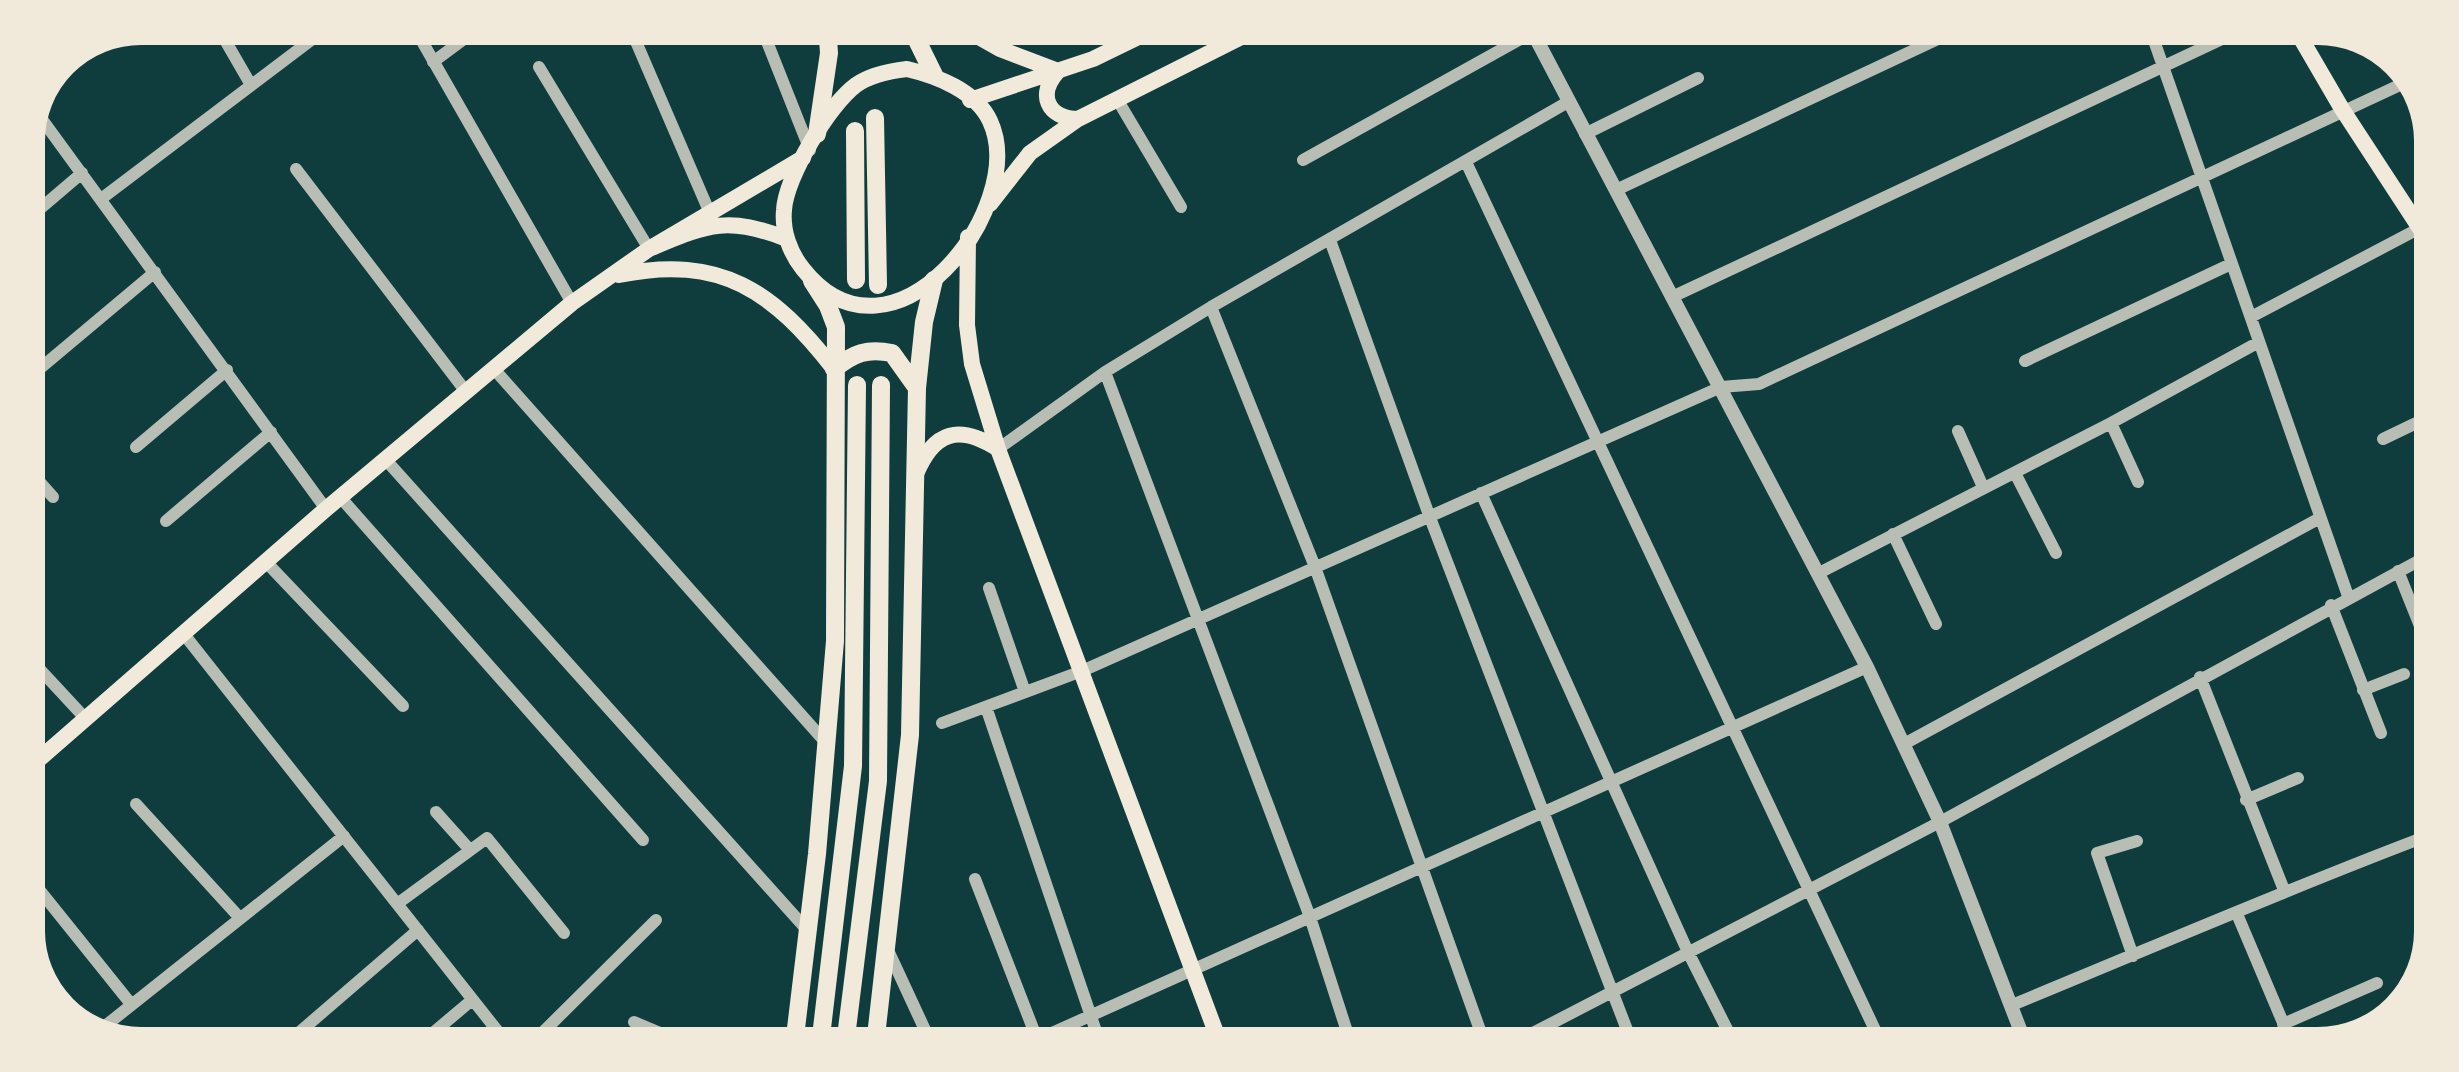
<svg xmlns="http://www.w3.org/2000/svg" width="2459" height="1072" font-family="'Titillium Web',sans-serif">
<style>
.lines{fill:none;stroke-linecap:round;stroke-linejoin:round}
.minor{stroke:#b8beb3;stroke-width:12}
.tertiary{stroke:#b8beb3;stroke-width:14}
.secondary{stroke:#f1e9da;stroke-width:16}
.primary{stroke:#f1e9da;stroke-width:18}
.rim{fill:none;stroke:#f1e9da;stroke-width:6}
</style>
<rect width="100%" height="100%" fill="#0f3d3e"/>
<g class="lines">
<path class="minor" d="M214,21L251,85
M411,22L572,303
M628,23L709,211
M760,24L810,150
M2150,29L2348,596
M433,62L487,22
M539,67L649,249
M1117,99L1181,207
M33,107L326,509
M1585,134L1698,78
M1303,160L1533,32
M1466,162L1884,1049
M296,169L467,393
M1616,190L1959,29
M101,199L335,22
M21,225L82,173
M1330,240L1429,515L1634,1048
M1672,297L2241,30
M1211,307L1315,567L1486,1047
M2251,317L2437,219
M2025,361L2231,264
M494,369L828,745
M1105,372L1310,917L1352,1047
M31,376L155,272
M2111,423L2138,482
M2417,423L2432,451
M1958,431L1983,487
M2383,439L2435,414
M136,447L227,370
M998,449L1105,372L1211,307L1568,102
M386,460L808,931
M21,461L53,497
M2015,473L2056,553
M1481,493L1688,952L1737,1049
M341,498L643,840
M166,521L271,432
M1893,534L1936,624
M266,562L403,706
M2398,571L2432,656
M1819,573L2111,423L2259,342
M989,588L1025,692
M2331,605L2381,733
M183,633L507,1043
M21,649L85,718
M2200,677L2284,890
M2363,690L2404,674
M986,707L1101,1046
M942,723L1082,671L1721,387L1759,384L2417,77
M1904,744L2320,518
M2246,800L2298,778
M136,804L239,917
M436,812L470,850
M975,879L1039,1044
M37,887L131,1004
M397,904L487,838L564,933
M2237,914L2295,1051
M887,948L932,1045
M2133,956L2097,853L2137,841
M2012,1005C2151,948 2289,888 2430,835
M634,1022L686,1044
M2283,1024L2377,983
M90,1038L344,836
M288,1042L418,930
M421,1043L472,1000
M532,1043L656,920
M1023,1046L1867,667
M1504,1048L1940,822L2433,553
M1978,1050L2021,1031"/>
<path class="tertiary" d="M1530,27L1867,667L1940,822L2028,1050"/>
<path class="secondary" d="M956,24L1000,49L1058,71C1037,94 1047,118 1078,119
M2296,30L2342,109L2436,253
M907,69C937,76 976,91 990,121C1030,207 892,382 803,269C790,253 782,231 784,210C786,177 829,105 856,85C870,75 890,71 907,69Z
M970,100L1093,59L1163,25
M990,204L1030,153L1078,119L1263,26
M968,237L967,325L972,364L998,449L1221,1046
M787,239C726,215 707,225 649,249L803,158
M619,275C721,254 773,291 834,369
M916,474C934,431 959,424 998,449
M21,775L326,509L572,303L649,249"/>
<path class="primary" d="M851,24H856
M909,24L934,75
M875,118L878,285
M855,131L856,280
M817,134L829,53L827,24
M834,369C854,353 867,348 892,353L917,388
M794,1045L817,854L835,641L836,327L828,306L812,281
M820,1045L853,766L857,385
M845,1045L878,781L881,385
M875,1045L910,735L917,388L924,322L934,280"/>
</g>
<path d="M0 0H2459V1072H0ZM141 42H2318A99 99 0 0 1 2417 141V931A99 99 0 0 1 2318 1030H141A99 99 0 0 1 42 931V141A99 99 0 0 1 141 42Z" fill="#f1e9da" fill-rule="evenodd"/>
<path class="rim" d="M141 42H2318A99 99 0 0 1 2417 141V931A99 99 0 0 1 2318 1030H141A99 99 0 0 1 42 931V141A99 99 0 0 1 141 42Z"/>
</svg>
